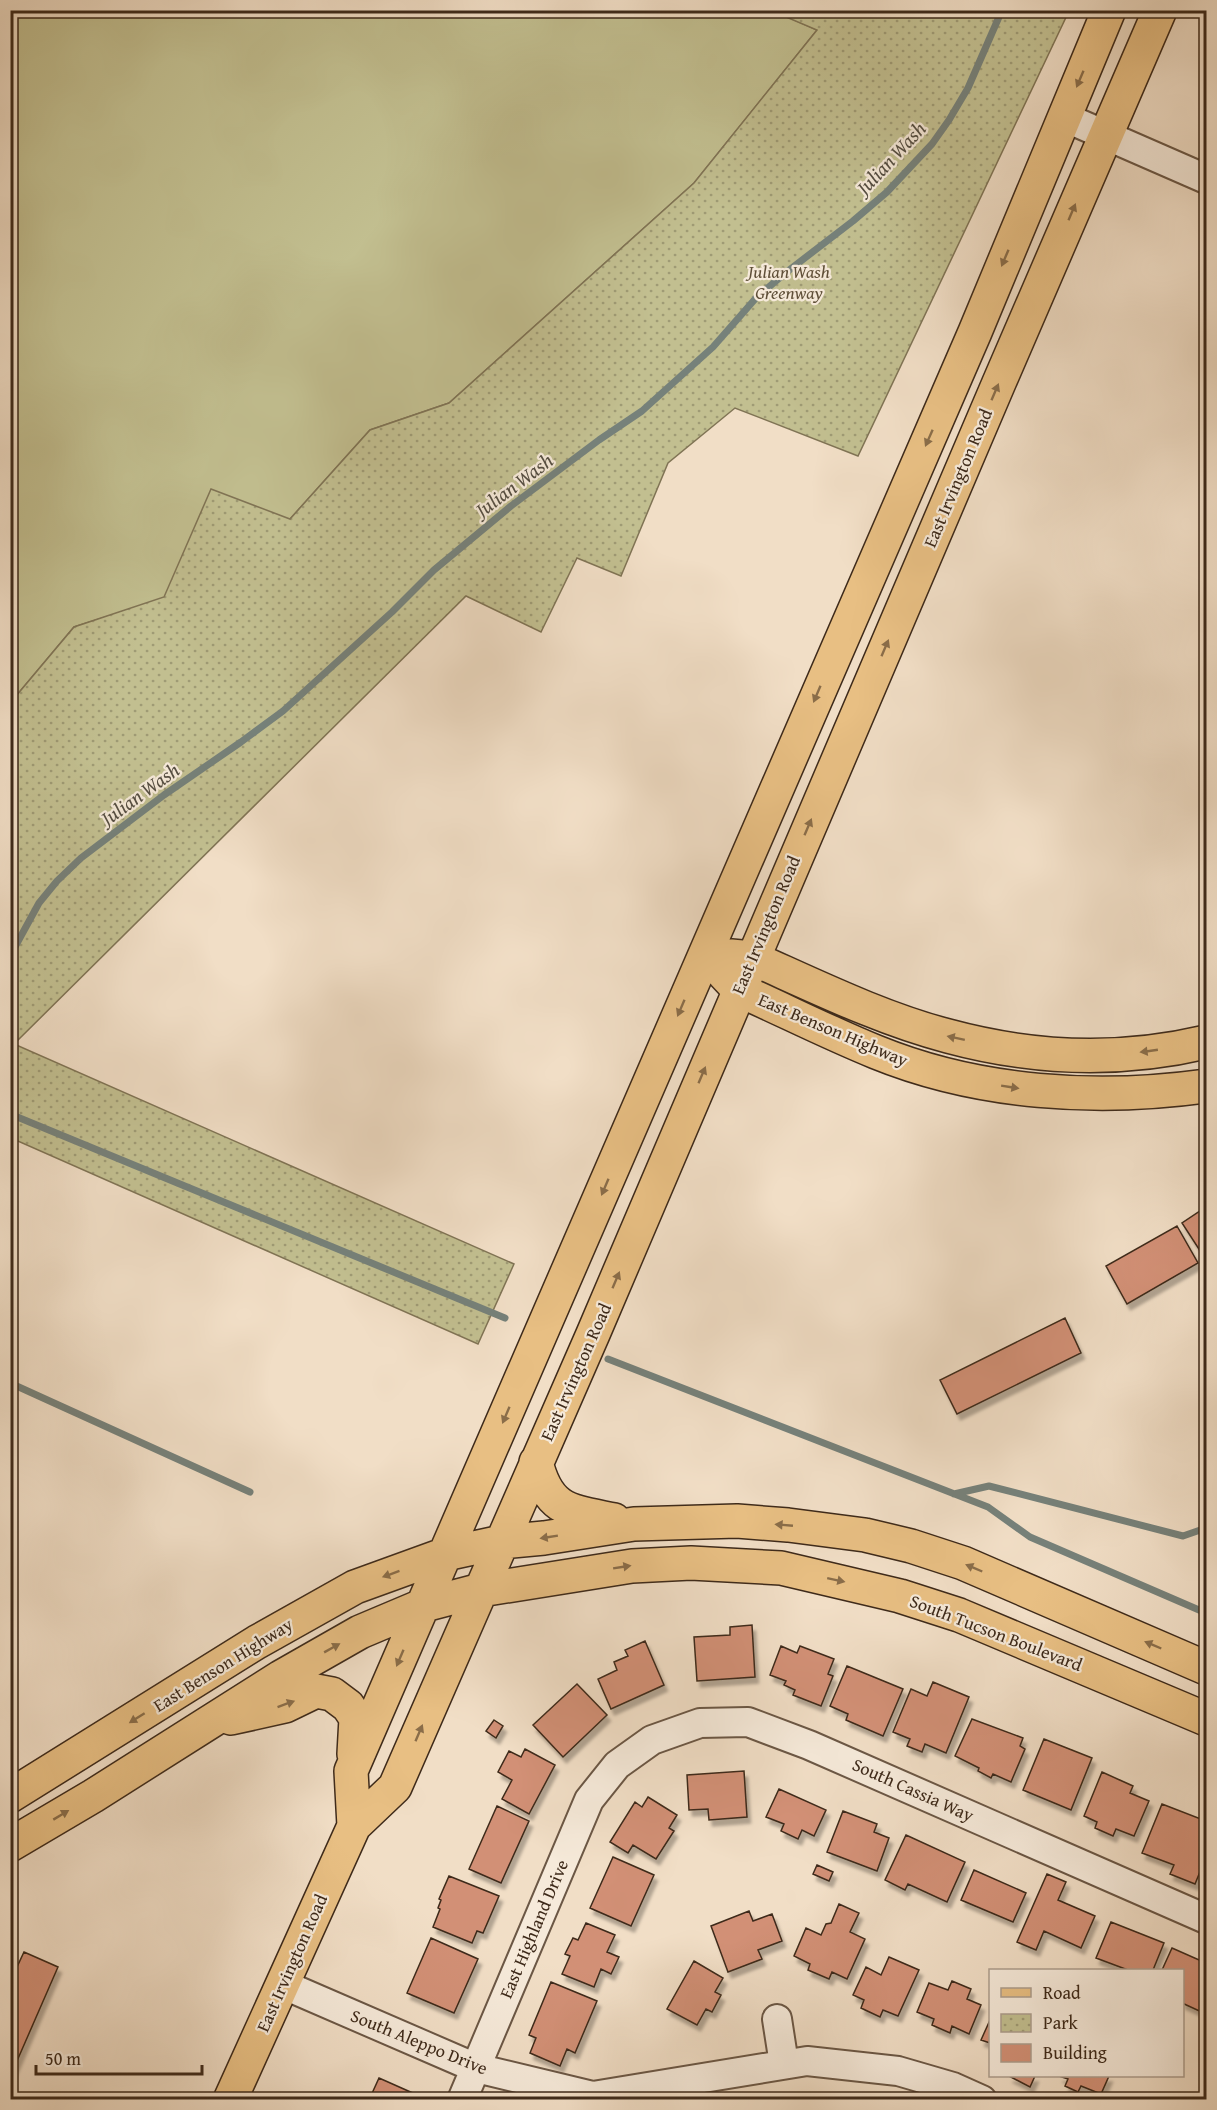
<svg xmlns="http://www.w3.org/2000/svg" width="1217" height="2110" font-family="'Gentium Book Plus',serif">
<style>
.green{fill:#c2bf90;stroke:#807455;stroke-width:1.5}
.park{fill:url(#park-dots);stroke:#807455;stroke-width:1.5}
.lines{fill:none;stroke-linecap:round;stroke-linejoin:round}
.stream{stroke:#76817a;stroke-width:7}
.building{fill:#d29076;stroke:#3e2a1a;stroke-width:1.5;filter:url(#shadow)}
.minor-casing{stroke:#6b5745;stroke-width:32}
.major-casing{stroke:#3e2a1a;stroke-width:36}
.minor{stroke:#f6eada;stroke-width:28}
.major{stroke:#e8bf83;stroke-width:33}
.oneway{fill:#8a6d49}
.labels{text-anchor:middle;stroke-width:4.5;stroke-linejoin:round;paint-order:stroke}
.park-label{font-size:18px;font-style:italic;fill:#5f4f38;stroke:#f6eada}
.street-label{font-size:18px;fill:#3e2a1a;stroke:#f6eada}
.water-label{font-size:20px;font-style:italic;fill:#554e42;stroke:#f6eada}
</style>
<defs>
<pattern id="park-dots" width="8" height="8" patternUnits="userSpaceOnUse" patternTransform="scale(1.5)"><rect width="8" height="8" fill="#c2bf90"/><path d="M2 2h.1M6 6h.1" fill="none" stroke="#9f9b75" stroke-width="1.8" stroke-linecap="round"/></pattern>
<filter id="shadow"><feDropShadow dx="3.5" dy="6" stdDeviation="1.5" flood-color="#0004"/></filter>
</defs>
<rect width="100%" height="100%" fill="#f1dec6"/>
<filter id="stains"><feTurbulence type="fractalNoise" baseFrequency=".00333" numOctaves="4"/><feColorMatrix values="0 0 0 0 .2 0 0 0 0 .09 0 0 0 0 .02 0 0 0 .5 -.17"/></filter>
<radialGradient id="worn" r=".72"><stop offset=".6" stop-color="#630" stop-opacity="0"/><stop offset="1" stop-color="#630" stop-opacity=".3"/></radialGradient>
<path class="green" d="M772,10L817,30L694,183L449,403L370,430L290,519L166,598L74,627L11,702V11Z"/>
<path class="park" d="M772,11H1069L858,456L735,408L668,463L621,576L577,558L541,632L466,596L14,1044L514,1264L478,1344L11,1138V702L74,627L164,597L211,489L290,519L370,430L449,403L694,183L817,30Z"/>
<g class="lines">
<path class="stream" d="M10,956L39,903L57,881L81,858L164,795L241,742L283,711L392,612L434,570L511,506L599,440L642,411L713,347L756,298L784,274L853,221L887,192L932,144L949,120L968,88L1002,10
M10,1114L505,1318
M608,1359L988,1507L1030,1537L1206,1613
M10,1383L250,1492
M954,1494L989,1486L1183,1536L1206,1528"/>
</g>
<path class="building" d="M1206,1207V1260L1182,1223Z
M1177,1226L1198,1263L1127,1304L1106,1266Z
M1065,1318L1081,1353L957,1414L940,1380Z
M752,1625L755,1677L697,1681L694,1637L730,1635V1627Z
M645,1641L664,1685L611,1709L598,1679L617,1670L614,1662L628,1656L625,1650Z
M781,1646L797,1653L800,1646L834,1659L828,1674L833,1676L821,1706L793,1695L795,1690L784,1685L786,1681L770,1675Z
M847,1666L903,1689L883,1736L846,1720L848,1714L830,1706Z
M933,1682L969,1697L946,1753L925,1744L922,1752L907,1746L910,1739L893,1732L911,1689L927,1696Z
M577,1684L607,1715L563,1757L533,1725Z
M972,1719L1023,1738L1020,1746L1025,1749L1011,1782L993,1774L991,1778L978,1771L979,1768L955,1756Z
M494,1720L503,1726L496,1738L486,1731Z
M1044,1739L1092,1758L1071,1810L1023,1790Z
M525,1749L555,1765L529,1814L502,1799L512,1780L498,1772L509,1751L521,1757Z
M744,1771L747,1817L709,1820L708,1809L689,1810L687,1775Z
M1102,1772L1133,1786L1130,1793L1149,1801L1134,1836L1116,1829L1113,1836L1095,1828L1097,1822L1084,1816Z
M779,1789L826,1810L814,1836L802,1830L798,1839L781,1831L784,1824L766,1817Z
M648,1797L677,1815L669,1828L674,1831L656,1859L633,1845L628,1853L610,1842L635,1802L642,1807Z
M1162,1804L1206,1821V1857L1195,1884L1170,1874L1174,1865L1142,1853Z
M497,1806L529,1821L501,1883L469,1869Z
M843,1811L877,1824L874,1832L889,1838L877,1871L827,1852Z
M906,1835L965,1862L947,1902L908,1884L905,1890L885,1880Z
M613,1857L654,1875L631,1926L590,1908Z
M817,1865L833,1872L829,1881L813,1874Z
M974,1870L1026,1893L1013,1922L961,1900Z
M1047,1874L1066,1882L1058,1900L1095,1916L1081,1948L1044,1931L1036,1950L1017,1942Z
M449,1876L499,1896L483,1933L477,1931L472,1943L433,1927L440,1909L438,1908L441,1900L439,1899Z
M839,1904L859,1913L850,1932L865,1939L847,1979L832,1972L829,1979L808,1970L810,1964L794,1956L806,1928L821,1935L826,1924L831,1923Z
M749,1911L753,1921L772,1914L782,1941L758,1950L762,1959L728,1972L711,1926Z
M1111,1922L1164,1943L1153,1970H1128L1096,1958Z
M586,1923L615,1935L607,1952L619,1957L611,1974L601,1969L594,1987L562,1974L570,1956L565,1954L573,1938L578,1940Z
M431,1938L478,1959L454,2013L407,1993Z
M1172,1948L1206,1963V2014L1182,2003V1970H1162Z
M24,1952L58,1967L10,2077V1982Z
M889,1957L919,1970L898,2016L883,2010L880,2017L861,2008L864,2000L853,1995L866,1967L881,1975Z
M694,1961L723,1978L715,1992L721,1995L712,2012L706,2009L697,2025L667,2009Z
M952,1981L971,1989L967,1999L981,2005L969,2034L952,2026L950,2033L932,2025L934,2019L917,2012L929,1983L948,1990Z
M551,1982L597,2001L575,2053L567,2049L560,2066L530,2053L536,2038L529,2035Z
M990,2020V2043L981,2040Z
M1009,2076H1035L1030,2087Z
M1059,2076H1109L1101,2094L1081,2086L1078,2092L1065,2086L1068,2079Z
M379,2078L415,2094L413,2100H369Z"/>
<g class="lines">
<defs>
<path id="minor" d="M1064,117L1206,179
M282,1984L476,2068L593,2096L807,2061L898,2071L953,2087L982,2100
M777,2019L784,2064
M462,2100L589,1800L617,1765L652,1740L700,1723L748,1722L809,1745L1206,1919"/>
<path id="major" d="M731,956L752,958C815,986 882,1019 948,1036C1033,1059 1121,1062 1206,1042
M724,974L739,990C784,1010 829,1033 876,1052C979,1094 1097,1101 1206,1086
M536,1462C548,1511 570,1511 614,1520
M231,1718L285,1706L316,1691L332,1694L348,1706L356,1718L354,1754
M10,1796L257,1642L355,1587L446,1554L501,1542L544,1538L634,1524L737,1521L788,1525L865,1535L911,1546L963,1563L1206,1668
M354,1826L351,1771L975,332L1109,10
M10,1845L93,1796L281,1677L360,1632L424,1605L481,1590L632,1566L691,1563L781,1568L900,1596L959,1615L1206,1719
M230,2100L354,1826L395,1787L593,1334L998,385L1160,10"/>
</defs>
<use href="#minor" class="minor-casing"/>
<use href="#major" class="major-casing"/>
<use href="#minor" class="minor"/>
<use href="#major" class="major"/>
</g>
<defs><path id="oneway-solid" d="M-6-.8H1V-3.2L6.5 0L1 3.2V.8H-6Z" transform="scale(1.5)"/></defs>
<g class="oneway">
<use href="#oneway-solid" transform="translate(1080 79) rotate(113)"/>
<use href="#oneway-solid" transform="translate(1072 212) rotate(-67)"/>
<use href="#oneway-solid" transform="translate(1005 258) rotate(113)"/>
<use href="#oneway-solid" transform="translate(995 392) rotate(-67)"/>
<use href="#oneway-solid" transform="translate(929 438) rotate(114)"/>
<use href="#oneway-solid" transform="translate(885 648) rotate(-67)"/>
<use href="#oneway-solid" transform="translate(817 694) rotate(113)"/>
<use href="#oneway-solid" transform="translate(808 827) rotate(-67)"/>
<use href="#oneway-solid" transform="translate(681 1008) rotate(113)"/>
<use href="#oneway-solid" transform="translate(956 1038) rotate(-168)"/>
<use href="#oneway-solid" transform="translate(1149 1051) rotate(172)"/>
<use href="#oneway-solid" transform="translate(702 1075) rotate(-67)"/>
<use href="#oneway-solid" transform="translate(1010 1087) rotate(9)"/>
<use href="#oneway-solid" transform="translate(605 1187) rotate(113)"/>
<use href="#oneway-solid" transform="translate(616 1280) rotate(-67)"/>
<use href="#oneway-solid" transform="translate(506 1415) rotate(113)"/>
<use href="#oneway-solid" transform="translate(784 1525) rotate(-175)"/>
<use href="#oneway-solid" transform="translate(549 1537) rotate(171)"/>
<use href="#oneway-solid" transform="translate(622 1567) rotate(-9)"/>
<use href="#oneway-solid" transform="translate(974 1568) rotate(-157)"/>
<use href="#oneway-solid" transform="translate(391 1574) rotate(160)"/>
<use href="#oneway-solid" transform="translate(836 1580) rotate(12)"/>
<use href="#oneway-solid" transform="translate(1153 1645) rotate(-157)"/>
<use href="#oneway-solid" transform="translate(332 1648) rotate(-29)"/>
<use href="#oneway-solid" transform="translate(400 1658) rotate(113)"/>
<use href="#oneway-solid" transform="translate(286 1704) rotate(-20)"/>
<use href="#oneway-solid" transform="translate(137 1718) rotate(148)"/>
<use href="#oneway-solid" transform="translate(419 1733) rotate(-67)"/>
<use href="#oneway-solid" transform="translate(61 1815) rotate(-31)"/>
</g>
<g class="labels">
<g class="park-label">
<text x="789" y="278">Julian Wash<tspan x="789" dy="21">Greenway</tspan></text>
</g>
<g class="street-label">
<text transform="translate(958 478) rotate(-67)" y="6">East Irvington Road</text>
<text transform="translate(766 925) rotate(-67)" y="6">East Irvington Road</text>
<text transform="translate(833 1030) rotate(23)" y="6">East Benson Highway</text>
<text transform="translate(576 1372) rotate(-66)" y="6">East Irvington Road</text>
<text transform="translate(996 1633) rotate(21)" y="6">South Tucson Boulevard</text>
<text transform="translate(223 1665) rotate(-32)" y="6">East Benson Highway</text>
<text transform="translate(913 1790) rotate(24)" y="6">South Cassia Way</text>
<text transform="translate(534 1929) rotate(-67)" y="6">East Highland Drive</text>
<text transform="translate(292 1963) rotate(-66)" y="6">East Irvington Road</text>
<text transform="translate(419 2042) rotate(22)" y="6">South Aleppo Drive</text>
</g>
<g class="water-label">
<text transform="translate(891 158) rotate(-47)" y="7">Julian Wash</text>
<text transform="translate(514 485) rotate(-37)" y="7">Julian Wash</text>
<text transform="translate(140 794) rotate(-36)" y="7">Julian Wash</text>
</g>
</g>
<rect width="1217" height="2110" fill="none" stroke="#f1dec6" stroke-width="36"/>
<rect x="12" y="12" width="1193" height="2086" fill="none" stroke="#3e2a1a" stroke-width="3"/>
<rect x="18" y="18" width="1181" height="2074" fill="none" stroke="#3e2a1a" stroke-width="1.5"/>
<rect x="989" y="1969" width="195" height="108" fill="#f6eada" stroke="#ac9d8d" stroke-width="1.5"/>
<rect x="1001" y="1988" width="30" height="9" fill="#e8bf83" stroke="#ac9d8d" stroke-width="1.5"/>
<text x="1043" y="1999" font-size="18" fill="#3e2a1a">Road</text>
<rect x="1001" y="2014" width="30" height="18" fill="url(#park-dots)" stroke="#ac9d8d" stroke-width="1.5"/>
<text x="1043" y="2029" font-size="18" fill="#3e2a1a">Park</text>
<rect x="1001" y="2044" width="30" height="18" fill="#d29076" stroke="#ac9d8d" stroke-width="1.5"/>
<text x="1043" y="2059" font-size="18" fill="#3e2a1a">Building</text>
<path d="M36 2065v9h166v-9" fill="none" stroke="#3e2a1a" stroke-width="3"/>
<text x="45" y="2065" font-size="18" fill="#3e2a1a" stroke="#f6eada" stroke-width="4.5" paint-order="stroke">50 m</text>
<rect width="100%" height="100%" filter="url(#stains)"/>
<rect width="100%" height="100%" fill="url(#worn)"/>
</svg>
